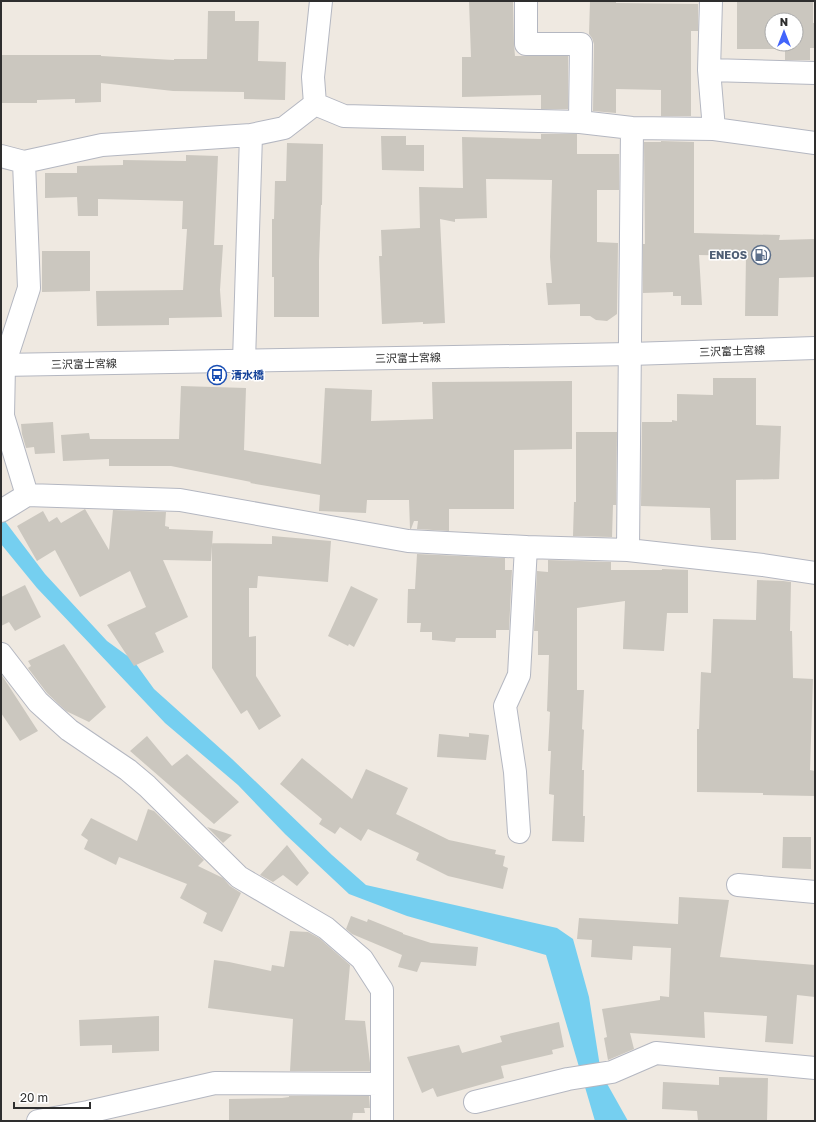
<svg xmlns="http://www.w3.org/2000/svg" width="816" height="1122" font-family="'Golos Text','Noto Sans JP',sans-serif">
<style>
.water{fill:#75cff0}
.building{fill:#cbc7bf;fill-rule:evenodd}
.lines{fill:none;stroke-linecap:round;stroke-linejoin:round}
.minor-casing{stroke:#b4b7c1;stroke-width:24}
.secondary-casing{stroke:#b4b7c1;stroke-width:24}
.minor{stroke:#fff;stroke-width:22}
.secondary{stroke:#fff;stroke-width:22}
.labels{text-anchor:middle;stroke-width:3;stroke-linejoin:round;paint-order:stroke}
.service-label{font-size:11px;font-weight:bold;fill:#4e5e75;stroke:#fff;text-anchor:end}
.street-label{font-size:11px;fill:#2e2e2e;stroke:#fff}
.transit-label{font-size:11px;font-weight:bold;fill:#164399;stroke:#fff;text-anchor:start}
</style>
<rect width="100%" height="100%" fill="#efe9e1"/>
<path class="water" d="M1,516L45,574L107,641L133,660L154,689L232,759L332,855L366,885L557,928L573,939L589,997L601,1073L628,1121H595L546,955L407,916L349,894L285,834L238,785L165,723L37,588L1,544Z"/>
<path class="building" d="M469,1H513L514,44L515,56H568V109H541V95L462,97V57H471Z
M590,1H616V3L698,4V31H691V116H661V90L616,89V113L593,111L594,44L592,38L589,34Z
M737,1H813V23H815V48H810V60H785V49H737ZM772,20H796V44H772Z
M208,11H235V21H259L258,61L286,62L285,100L244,99V92L173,91L101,83V102L75,103V99L37,100V103H1V55H101V56L174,60V59H207Z
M541,134H577V154H619V190H597V242L618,243L617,314L607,321L596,320L590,316H580V304L548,305L546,283H552L550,257L552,180L486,179L487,218L455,219V222L440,219L445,323L423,324V322L382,324L379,256H382L381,230L420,228L419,187L463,188L462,137L541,139Z
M381,136H406V145H424V171L382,170Z
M661,141L694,142V233L780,235L779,240L815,239V277L779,278L778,316H745L746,256L699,255L702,305H681V296H673V292L643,293V244H645L644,142H661Z
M287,143L323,144L322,205H321L319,261V317H274V277H272V219H274L275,181H286Z
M186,155L218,156L214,245H223L220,290L222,317L169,318V325L97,326L96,291L183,290L187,229H182L183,201L98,199V216H78L77,197L45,198V173H77V166L123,165V160L186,161Z
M42,251H90V291L42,292Z
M713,378H756V425L781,426L779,479L736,480V540H711L710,508L641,506L642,422H672V420L677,421V394L713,395Z
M572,381V449L514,450V509H449V531L417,529L418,521H414L411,529H410L409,500H367L366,513L319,511L320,495L250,483L251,482L171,466H109V459L63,461L61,435L89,433L90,439H179L181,386L246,388L244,450L321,464L325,388L372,390L371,421L433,419L432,382Z
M53,422L55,453L35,454L34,447L26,448L22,434L21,424Z
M576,432H617L616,505H613L612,537L573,536L574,502H576Z
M85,509L109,550L113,510L166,512L165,526L169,527V529L213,531L211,561L163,560L188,617L155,633L164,652L134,666L107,625L146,607L130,571L80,597L55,550L37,561L17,526L43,511L49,522L57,517L61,523Z
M272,536L331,541L328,582L258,576L257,588H249V637L256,636V676L281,716L259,730L247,710L241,714L212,668V543L272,544Z
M417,554L505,558V570H512L509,630H496V638H456L455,642L432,640V632H420L421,623H407L408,589H415Z
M548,560L611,562V570H662V569L688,570V613H667L664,651L623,649L625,601L577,608V690H584L582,729L584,730L582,770H584L583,816H585L584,842L552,841L554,795L549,794L551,751H548L550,712L547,711L549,655H538V631H534L537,571L548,572Z
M757,580L783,581L791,582L790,631H792L793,678L813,679L810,770L815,771V796L763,795V793L697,792V729H699L701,672L711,673L713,619L756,620Z
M25,585L41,617L15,631L9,622L1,626V597Z
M351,586L378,599L354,647L349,644L348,646L328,636Z
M64,644L106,707L89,722L66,711L47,693L28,668L31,666L28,661Z
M1,674L38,731L20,741L1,713Z
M469,733L489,735L486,760L437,757L439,734L469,737Z
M147,736L172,766L187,754L239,802L214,824L130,751Z
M302,758L352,799L366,769L408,788L396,814L449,840L496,850L495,854L505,856L503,866L508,868L503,889L448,876L416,860L419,853L368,829L361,841L340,827L335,834L319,824L322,819L280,784Z
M148,809L154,811L204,860L198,866L223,878L230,886L241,893L222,932L203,923L207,913L180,898L187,884L119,857L116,865L84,849L88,840L81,835L91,818L137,841Z
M207,827L232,835L223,843Z
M783,837H811V869L782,868Z
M287,845L309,873L297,886L283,875L273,882L260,875Z
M679,897L729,900L720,957L815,965V997L797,995L793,1044L765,1042L767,1016L704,1012L705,1038L630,1033L634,1049L608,1060L604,1038L607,1037L602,1009L660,1000V996L669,997L671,948L633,946L632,960L591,957L592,940L577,939L579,918L678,924Z
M351,916L367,922L368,919L403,933V934L431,943L478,947L476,966L421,962L417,972L398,967L402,955L352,934L346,929Z
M290,931L308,932L319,938L350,965L345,1020L365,1021L370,1063V1071H290L293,1019L208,1008L214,960L229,962L271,971L272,965L284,967Z
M159,1016V1051L112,1053V1045L80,1046L79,1020Z
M559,1022L564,1047L552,1050L553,1054L501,1066L504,1078L437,1097L433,1088L422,1093L407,1057L459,1045L462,1053L502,1042L500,1036Z
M719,1077L768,1078L767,1121H698L697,1111L662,1109L663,1082L719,1085Z
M289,1096H369L370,1108H364L365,1113H353L352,1121H229V1099L282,1098L289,1097Z"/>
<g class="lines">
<defs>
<path id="minor" d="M526,1V44H581L580,122
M711,1L709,70L714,129
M709,70L815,73
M315,104L344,116L580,122L632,128L714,129L815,143
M1,156L24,162L102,145L251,135L284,128L315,104L313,77L321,1
M24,162L29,288L4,365L3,416L27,495L180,500L408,541L526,547L628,550L763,565L815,573
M244,361L251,135
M1,511L27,495
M628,550L632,128
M1,654L38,702L69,730L128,770L147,786L239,877L326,928L362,959L382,990V1121
M519,832L515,772L505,706L519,675L526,547
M738,885L815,892
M475,1102L568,1079L612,1072L656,1053L815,1068
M38,1121L88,1112L215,1083L381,1084"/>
<path id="secondary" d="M1,365L630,354L815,348"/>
</defs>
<use href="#minor" class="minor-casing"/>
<use href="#secondary" class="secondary-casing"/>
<use href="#minor" class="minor"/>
<use href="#secondary" class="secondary"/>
</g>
<defs>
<symbol id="fuel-ring" viewBox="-11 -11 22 22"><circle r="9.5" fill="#fff" stroke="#5c6f8a" stroke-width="1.5"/><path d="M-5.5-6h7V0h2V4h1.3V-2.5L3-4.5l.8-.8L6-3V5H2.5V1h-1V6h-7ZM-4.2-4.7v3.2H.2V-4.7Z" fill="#5c6f8a"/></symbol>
<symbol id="bus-ring" viewBox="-11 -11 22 22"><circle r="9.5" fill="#fff" stroke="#1a4fb4" stroke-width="1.5"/><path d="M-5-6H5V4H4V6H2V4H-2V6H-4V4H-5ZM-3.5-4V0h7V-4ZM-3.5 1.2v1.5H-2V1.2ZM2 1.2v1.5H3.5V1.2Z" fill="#1a4fb4"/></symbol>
</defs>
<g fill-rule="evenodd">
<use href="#fuel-ring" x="750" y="244" width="22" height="22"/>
<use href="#bus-ring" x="206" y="364" width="22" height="22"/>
</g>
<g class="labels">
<g class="service-label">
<text x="747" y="259">ENEOS</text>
</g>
<g class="street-label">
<text transform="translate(732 351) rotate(-2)" y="4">三沢富士宮線</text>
<text transform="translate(408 358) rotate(-1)" y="4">三沢富士宮線</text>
<text transform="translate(84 364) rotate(-1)" y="4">三沢富士宮線</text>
</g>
<g class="transit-label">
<text x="231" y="379">清水橋</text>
</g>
</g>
<rect width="816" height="1122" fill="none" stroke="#2e2e2e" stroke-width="4"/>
<g transform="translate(784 32)"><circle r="19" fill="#ffffff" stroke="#ababab"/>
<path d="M0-3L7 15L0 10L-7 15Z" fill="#4264fb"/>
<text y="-6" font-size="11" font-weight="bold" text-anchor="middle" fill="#2e2e2e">N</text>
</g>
<path d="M14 1102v6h76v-6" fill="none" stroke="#2e2e2e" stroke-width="2"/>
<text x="20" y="1102" font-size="12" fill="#2e2e2e" stroke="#ffffff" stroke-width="3" paint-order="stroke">20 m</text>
</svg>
